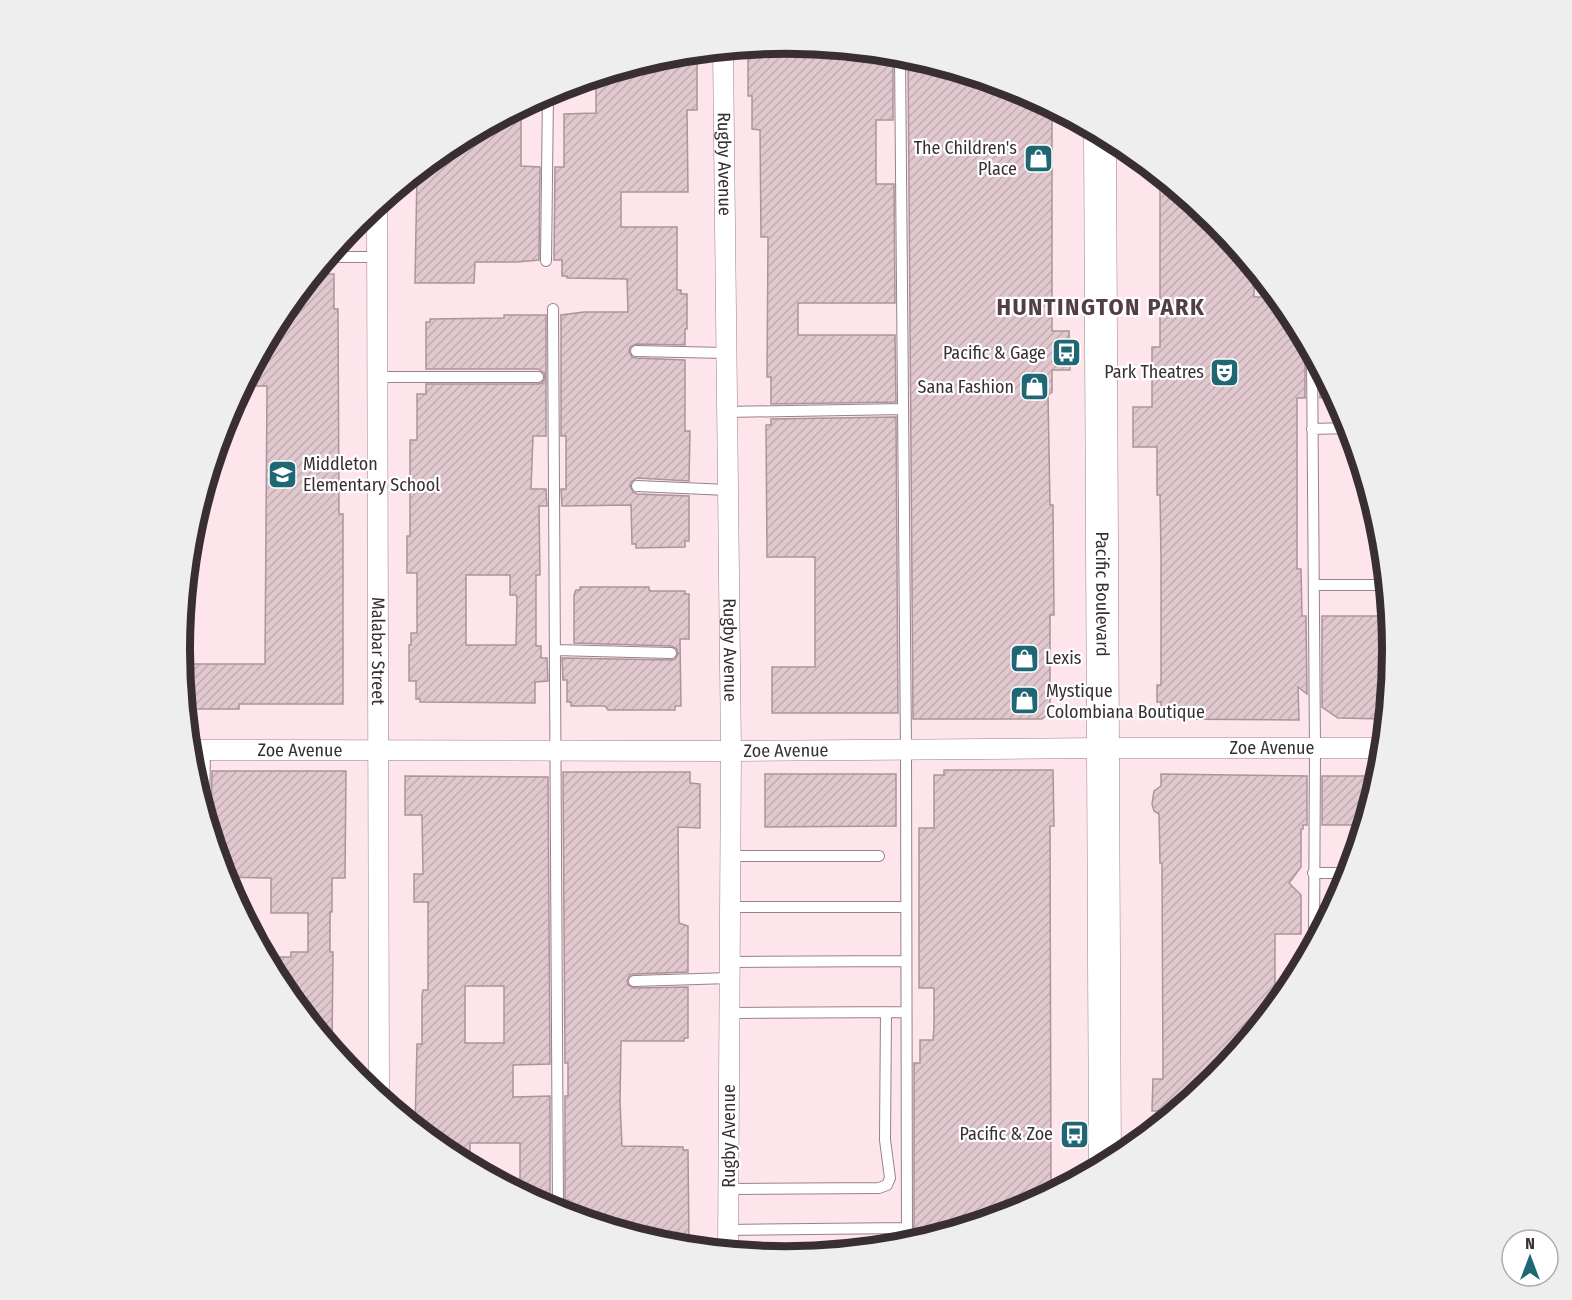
<svg xmlns="http://www.w3.org/2000/svg" width="1572" height="1300" font-family="'Fira Sans Condensed',sans-serif">
<style>
.building{fill:url(#building-hatch);stroke:#ab949a;stroke-width:1.5;fill-rule:evenodd}
.lines{fill:none;stroke-linecap:round;stroke-linejoin:round}
.service-casing{stroke:#988187;stroke-width:12}
.minor-casing{stroke:#988187;stroke-width:21}
.primary-casing{stroke:#988187;stroke-width:33}
.service{stroke:#fff;stroke-width:10}
.minor{stroke:#fff;stroke-width:20}
.primary{stroke:#fff;stroke-width:32}
.labels{text-anchor:middle;stroke-width:4.5;stroke-linejoin:round;paint-order:stroke}
.poi-label{font-size:18px;fill:#392f32;stroke:#fff;text-anchor:end}
.street-label{font-size:18px;fill:#392f32;stroke:#fff}
.district-label{font-size:24px;font-weight:bold;letter-spacing:1.5px;fill:#523e43;stroke:#fff}
.rim{fill:none;stroke:#392f32;stroke-width:8}
</style>
<defs>
<pattern id="building-hatch" width="6" height="6" patternUnits="userSpaceOnUse" patternTransform="scale(1.5)"><rect width="6" height="6" fill="#e0c8ce"/><path d="M-1 1l2-2M0 6l6-6M5 7l2-2" fill="none" stroke="#c1acb1"/></pattern>
</defs>
<rect width="100%" height="100%" fill="#fee5eb"/>
<path class="building" d="M786,44L893,54V120H876V184H894L895,303H798V335H895L896,402L771,404V377H767L768,237H761L760,130L752,129V96H748V47Z
M668,55H673V63H697V110H687L688,192H621V227H677V290H681V294H687V329H685V345L636,344L630,347L629,351L632,357L636,358L685,360V431H690L689,481L637,478L631,482L630,486L633,492L637,494L689,496V541H685V547L636,548V544H632L631,505L562,506L561,489H566V436H561V315L584,312H628L627,279L567,278V276H562V260H554L555,167H564V114L596,113V77Z
M908,56L1018,90L1052,108V331H1069L1070,370H1052V392L1048,395L1050,505H1053L1054,615H1050V708L1047,715L1042,719H913Z
M509,114H521V166L540,167L539,260L517,262H475L474,283H415L417,172L449,146Z
M1160,176L1215,221L1254,269V297H1277L1290,313L1308,347L1305,353V398H1297V569H1301L1302,616H1306L1307,694L1298,687L1299,720L1161,719V702H1157V685H1161V558L1160,495H1157V447H1133V407H1152V347H1160Z
M313,274H334V309H338L339,514H343V704H239V709H185L181,664H265L267,386H243L282,313Z
M504,315H546V436H533L531,489H546L547,506H539L540,575H536V646H541V658H547L548,681L535,682V703L420,702V699H416V681H409V645H411V633H417V573H407V536H410V440H417V394H426V384H538L542,383L545,378L544,373L538,369H426V322H430V319L504,318ZM466,575H510V595H516L517,598L516,645H466Z
M1320,368L1334,396L1320,398Z
M896,417L898,713H772V667H815V557H767L766,425H771V419Z
M580,587H649V590L651,591H685V594H689V639H680L681,706H675V710H608L605,706H571V702H567V680H563L562,658L671,660L675,659L678,654L677,649L671,646L574,643V595L576,590H580Z
M1322,616H1389L1392,650L1386,719L1338,718L1322,707Z
M944,770H1053L1054,826H1050L1051,1193L1018,1210L914,1242V1063H920V1040H933L934,1027V988H919V828H934V775H944Z
M212,771H346L345,878H332V912H330V952H333L332,1048L282,987L266,957H291V952H308V913H271V878L224,877L213,840V824H211Z
M563,772H690V783L700,784V828L678,827L679,923L688,926V972L634,974L630,975L627,981L628,985L634,988L688,987V1038H684V1041H621L620,1102L622,1146L683,1147V1150H688L689,1247L667,1245L569,1215V1200H565V1096H568V1063H565Z
M765,774H896V826L765,827Z
M1161,774L1307,776V825H1303V829H1301V867L1289,883L1301,895V934H1275V1006L1215,1079L1164,1121V1111H1152L1153,1079H1163L1162,869V863H1160L1159,814L1154,811L1152,804L1154,791L1161,786Z
M405,776L548,777L550,1064L513,1065V1097L550,1096V1200H535L520,1192V1143H470V1166L449,1154L415,1127L417,1044H422V995L423,990H428V902H414V874H423L422,815H405ZM465,986H504V1043H465Z
M1322,776H1379L1364,825H1322Z"/>
<g class="lines">
<defs>
<path id="service" d="M900,55L906,749L907,1244
M328,257H377
M546,261L548,93
M553,309L558,1212
M636,351L726,353
M1312,353L1315,748L1314,943
M377,377H538
M727,412L903,409
M1312,429L1350,428
M637,486L728,490
M1314,585H1386
M555,650L671,653
M204,810L205,750
M730,856H879
M1313,873H1349
M730,907H906
M730,962L906,961
M634,981L729,978
M729,1013L906,1012
M728,1189L879,1188L887,1185L890,1178L885,1140L886,1012
M728,1230L907,1228"/>
<g id="minor">
<path id="s1" d="M723,50L731,751L728,1251"/>
<path id="s2" d="M377,205L379,1097"/>
<path id="s3" d="M189,750L731,751L1102,748H1383"/>
</g>
<g id="primary">
<path id="s4" d="M1100,134L1105,1164"/>
</g>
</defs>
<use href="#service" class="service-casing"/>
<use href="#minor" class="minor-casing"/>
<use href="#primary" class="primary-casing"/>
<use href="#service" class="service"/>
<use href="#minor" class="minor"/>
<use href="#primary" class="primary"/>
</g>
<defs>
<symbol id="shop-square" viewBox="-11 -11 22 22"><rect x="-9" y="-9" width="18" height="18" rx="4" fill="#1e6773" stroke="#fff"/><path d="M-5-2.5h2.3a2.7 3.5 0 0 1 5.4 0H5L5.5 6h-11ZM-1.5-2.5h3a1.5 2.3 0 0 0-3 0Z" fill="#fff"/></symbol>
<symbol id="bus-square" viewBox="-11 -11 22 22"><rect x="-9" y="-9" width="18" height="18" rx="4" fill="#1e6773" stroke="#fff"/><path d="M-5-6H5V4H4V6H2V4H-2V6H-4V4H-5ZM-3.5-4V0h7V-4ZM-3.5 1.2v1.5H-2V1.2ZM2 1.2v1.5H3.5V1.2Z" fill="#fff"/></symbol>
<symbol id="theatre-square" viewBox="-11 -11 22 22"><rect x="-9" y="-9" width="18" height="18" rx="4" fill="#1e6773" stroke="#fff"/><path d="M-5-5.5Q0-4 5-5.5V0Q5 5 0 6Q-5 5-5 0ZM-3.3-2.5H-1v1.5H-3.3ZM1-2.5H3.3v1.5H1ZM-2.8 1Q0 5.5 2.8 1Z" fill="#fff"/></symbol>
<symbol id="school-square" viewBox="-11 -11 22 22"><rect x="-9" y="-9" width="18" height="18" rx="4" fill="#1e6773" stroke="#fff"/><path d="M0-5L7-2L0 1L-7-2ZM-4 1L0 2.5L4 1V4Q0 6-4 4Z" fill="#fff"/></symbol>
</defs>
<g fill-rule="evenodd">
<use href="#shop-square" x="1022" y="142" width="33" height="33"/>
<use href="#bus-square" x="1050" y="336" width="33" height="33"/>
<use href="#theatre-square" x="1208" y="356" width="33" height="33"/>
<use href="#shop-square" x="1018" y="370" width="33" height="33"/>
<use href="#school-square" x="266" y="458" width="33" height="33"/>
<use href="#shop-square" x="1008" y="642" width="33" height="33"/>
<use href="#shop-square" x="1008" y="684" width="33" height="33"/>
<use href="#bus-square" x="1058" y="1118" width="33" height="33"/>
</g>
<g class="labels">
<g class="poi-label">
<text x="1017" y="154">The Children's<tspan x="1017" dy="21">Place</tspan></text>
<text x="1046" y="359">Pacific &amp; Gage</text>
<text x="1204" y="378">Park Theatres</text>
<text x="1014" y="393">Sana Fashion</text>
<text x="303" y="470" text-anchor="start">Middleton<tspan x="303" dy="21">Elementary School</tspan></text>
<text x="1045" y="664" text-anchor="start">Lexis</text>
<text x="1046" y="697" text-anchor="start">Mystique<tspan x="1046" dy="21">Colombiana Boutique</tspan></text>
<text x="1053" y="1140">Pacific &amp; Zoe</text>
</g>
<g class="street-label">
<text dy="6" stroke="none"><textPath href="#s1" startOffset="114">Rugby Avenue</textPath></text>
<text dy="6" stroke="none"><textPath href="#s4" startOffset="460">Pacific Boulevard</textPath></text>
<text dy="6" stroke="none"><textPath href="#s1" startOffset="600">Rugby Avenue</textPath></text>
<text dy="6" stroke="none"><textPath href="#s2" startOffset="446">Malabar Street</textPath></text>
<text dy="6" stroke="none"><textPath href="#s3" startOffset="1083">Zoe Avenue</textPath></text>
<text dy="6" stroke="none"><textPath href="#s3" startOffset="111">Zoe Avenue</textPath></text>
<text dy="6" stroke="none"><textPath href="#s3" startOffset="597">Zoe Avenue</textPath></text>
<text transform="translate(729 1136) rotate(-90)" y="6">Rugby Avenue</text>
</g>
<g class="district-label">
<text x="1101" y="315">HUNTINGTON PARK</text>
</g>
</g>
<path d="M0 0H1572V1300H0ZM190 650a596 596 0 1 1 1192 0a596 596 0 1 1-1192 0Z" fill="#efeeef" fill-rule="evenodd"/>
<path class="rim" d="M190 650a596 596 0 1 1 1192 0a596 596 0 1 1-1192 0Z"/>
<g transform="translate(1530 1258)"><circle r="28" fill="#ffffff" stroke="#b0acad" stroke-width="1.5"/>
<path d="M0-4.5L10 22L0 15L-10 22Z" fill="#1e6773"/>
<text y="-9" font-size="16" font-weight="bold" text-anchor="middle" fill="#392f32">N</text>
</g>
</svg>
